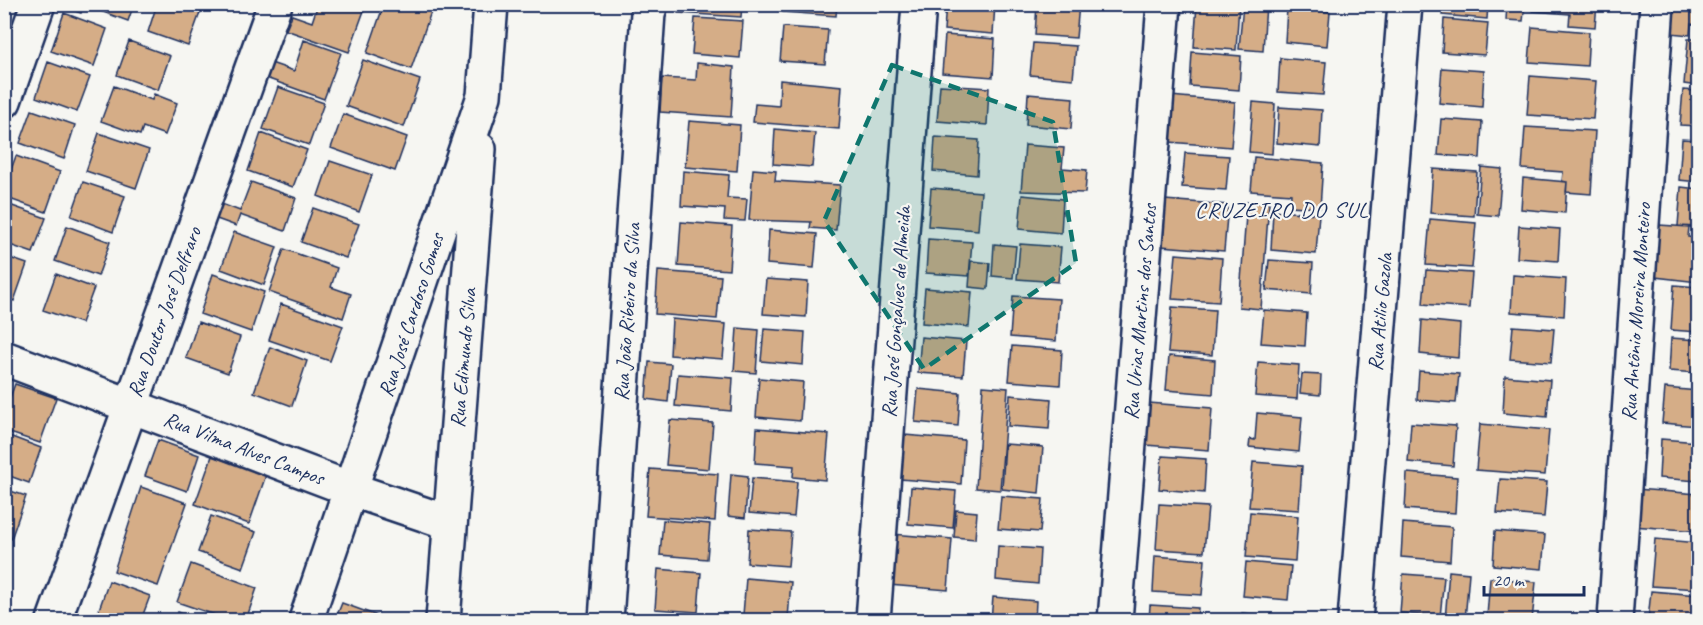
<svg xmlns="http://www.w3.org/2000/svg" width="1703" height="625" font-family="Caveat,sans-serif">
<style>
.building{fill:#d5ad87;stroke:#1b2f5e;stroke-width:1.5}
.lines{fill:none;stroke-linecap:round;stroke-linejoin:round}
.minor-casing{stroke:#1b2f5e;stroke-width:38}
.minor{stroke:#f6f6f2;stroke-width:33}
.marked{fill:#0f766e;fill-opacity:0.2;stroke:#0f766e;stroke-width:4.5;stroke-dasharray:12 8;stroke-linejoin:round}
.labels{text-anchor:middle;stroke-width:4.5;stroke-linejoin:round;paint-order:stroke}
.street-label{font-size:21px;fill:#1b2f5e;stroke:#f6f6f2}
.neighbourhood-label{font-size:22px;letter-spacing:1.5px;fill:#1b2f5e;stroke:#f6f6f2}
</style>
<rect width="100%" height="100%" fill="#f6f6f2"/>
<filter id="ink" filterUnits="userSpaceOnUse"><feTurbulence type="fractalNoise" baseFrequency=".0167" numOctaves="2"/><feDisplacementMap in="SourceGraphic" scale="12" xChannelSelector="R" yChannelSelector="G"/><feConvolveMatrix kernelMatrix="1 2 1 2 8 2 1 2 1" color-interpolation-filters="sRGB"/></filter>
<g filter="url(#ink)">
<path class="building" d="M134,4L128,21L84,5L81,13L57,5Z
M157,4H185L201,10L188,46L148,32Z
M318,4H354L365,8L349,52L286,30L292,15L312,22Z
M384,4L433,6L411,69L367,53Z
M678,4H742L741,17L678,13Z
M784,4H837L836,16L783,12Z
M946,4H995L993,34L944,30Z
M1037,4H1079L1076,38L1035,35Z
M1197,4H1239L1236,50L1194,47Z
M1243,4H1266L1263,51L1239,49Z
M1443,4H1488L1487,19L1442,15Z
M1507,4H1525L1523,21L1506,20Z
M1532,4H1597L1595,27L1569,25L1570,14L1532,11Z
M1691,4H1698V25L1691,24L1690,35L1661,32L1662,10L1691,12Z
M1287,8L1330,12L1327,46L1285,42Z
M64,13L107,29L94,66L51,51Z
M695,18L743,21L740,58L692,54Z
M1444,19L1488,23L1485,55L1442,52Z
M783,27L828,30L825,64L780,61Z
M1532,27L1589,32L1587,66L1529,62Z
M945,35L995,39L993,77L942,73Z
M1688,39H1698V86L1684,84Z
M304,40L341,53L324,99L266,78L271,63L294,71Z
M129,41L170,56L158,90L117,75Z
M1033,43L1076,46L1073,79L1030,75Z
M1192,52L1241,56L1239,90L1190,86Z
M1280,58L1326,62L1323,95L1278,92Z
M363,60L420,80L404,127L346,106Z
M48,62L90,77L77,112L36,97Z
M697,63L734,67L731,117L660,112L662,78L696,80Z
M1442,68L1484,71L1482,107L1439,103Z
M1530,76L1596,81L1593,119L1527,115Z
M780,80L842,86L839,129L753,122L755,104L779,106Z
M940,85L989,88L987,125L937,121Z
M114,86L152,100L154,94L177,103L165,135L143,127L140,135L101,121Z
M278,87L324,103L309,145L263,129Z
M1683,90L1698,91V126L1680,125Z
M1028,94L1073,98L1071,129L1026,125Z
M1160,95L1235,102L1231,147L1157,141Z
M1253,102L1275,104L1272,154L1249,152Z
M1279,107L1322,110L1320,147L1277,143Z
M32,110L75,125L64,159L20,143Z
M343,114L407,137L395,171L331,148Z
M1441,119L1482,122L1480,158L1438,155Z
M689,121L740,125L737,171L685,167Z
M1525,127L1595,131L1591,194L1566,192L1567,182L1562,181L1563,172L1522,169Z
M775,129L815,133L812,167L773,164Z
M99,133L149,150L136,188L86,171Z
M261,133L307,150L293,187L248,171Z
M935,137L979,140L977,175L933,171Z
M1682,139L1698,140V182L1679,180Z
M1025,145L1064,148L1062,168L1087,170L1085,193L1021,191Z
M1185,153L1229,156L1226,190L1182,187Z
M16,156L60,172L46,212L4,197V188Z
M1254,157L1323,163L1320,208L1290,206L1291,194L1251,191Z
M330,161L372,175L359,212L318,196Z
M1481,167L1502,169L1498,216L1477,214Z
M753,169L776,171L775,181L840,185L836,230L810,228L811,222L749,220Z
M1433,169L1477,172L1474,216L1430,213Z
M683,171L729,175L727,198L747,199L745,221L724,220L725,209L681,206Z
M1523,178L1567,182L1565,213L1521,209Z
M83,182L125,196L113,232L71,216Z
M251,182L296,198L285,231L240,215L236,226L214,218L219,203L240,211Z
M1681,187L1698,189V227L1678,226Z
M931,188L981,192L978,230L928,226Z
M1022,195L1063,199L1061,233L1019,229Z
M1152,199L1228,205L1224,251L1148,245Z
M1247,202L1269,203L1261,309L1239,307Z
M4,203L46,218L33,253L4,243Z
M313,208L359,224L346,258L301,242Z
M1273,211L1319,214L1316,254L1271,250Z
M1430,219L1476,223L1472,268L1426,265Z
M681,222L732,226L729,270L678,266Z
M1659,225L1689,227L1688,237L1698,238V282L1655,277Z
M67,226L110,242L98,276L55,261Z
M1519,226L1560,229L1558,261L1517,258Z
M769,230L817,234L814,268L767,264Z
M234,232L277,247L264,285L221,269Z
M928,239L972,242L969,276L926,273Z
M994,244L1016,246L1013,278L992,276Z
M1020,244L1061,247L1058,282L1017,279Z
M284,249L337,268L331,287L351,294L343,318L269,292Z
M1176,254L1222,258L1219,302L1172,299Z
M4,256L27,264L14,301L4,297Z
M1269,260L1313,263L1311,294L1266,290Z
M971,261L990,263L988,289L969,287Z
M1426,270L1472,273L1469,308L1423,304Z
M658,271L721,276L717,319L655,314Z
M56,274L94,288L81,323L43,310Z
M213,274L264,292L251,332L200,314Z
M1513,275L1566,279L1564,316L1511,312Z
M766,279L808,282L806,317L763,314Z
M1674,285L1698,287V332L1671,330Z
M925,288L972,292L969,327L922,323Z
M1013,296L1059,299L1056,341L1010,337Z
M281,304L343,326L330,361L269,340Z
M1172,307L1215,310L1212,355L1168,352Z
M1264,310L1307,313L1305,346L1261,343Z
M672,319L726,324L723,359L670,355Z
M1422,320L1460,324L1458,358L1420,354Z
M198,322L240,337L228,373L186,358Z
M1513,326L1554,329L1551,362L1510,359Z
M737,328L759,330L756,373L734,371Z
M764,329L805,332L803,365L761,361Z
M921,337L966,341L963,376L918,373Z
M1671,338L1698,340V373L1669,371Z
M1012,346L1062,350L1060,385L1009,381Z
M270,347L307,361L292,406L254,392Z
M1169,356L1215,360L1213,394L1166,390Z
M649,362L671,364L668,402L646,399Z
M1258,362L1299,365L1297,399L1255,396Z
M1419,371L1459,374L1456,403L1417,400Z
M678,374L733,378L731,411L675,406Z
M1302,374L1321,375L1320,395L1300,393Z
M1505,376L1550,380L1547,417L1503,413Z
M759,378L803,382L800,421L756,417Z
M15,384L56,398L40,443L4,431V413Z
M983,386L1008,388L1000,490L976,488Z
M1665,388L1698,391V426L1662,423Z
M918,389L960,393L958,426L915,422Z
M1010,395L1051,399L1049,429L1008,426Z
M1136,402L1212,408L1209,450L1133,444Z
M1257,413L1302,417L1299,452L1249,447L1250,439L1255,440Z
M670,420L713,423L709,469L666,465Z
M1411,423L1456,426L1453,466L1408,462Z
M1480,424L1549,430L1545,475L1476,470Z
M757,428L829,434L825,480L793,477L794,466L755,463Z
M4,434L41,448L29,483L4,474Z
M892,434L964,440L961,484L888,478Z
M1661,439L1698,442V481L1659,478Z
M158,440L199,455L187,491L145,476Z
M1005,444L1043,447L1039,493L1002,489Z
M212,456L266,475L249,524L195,504Z
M1162,456L1206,459L1204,493L1159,489Z
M1253,462L1302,466L1299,510L1249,507Z
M650,469L718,474L715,521L646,516Z
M1407,473L1457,477L1455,513L1405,509Z
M731,474L748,476L745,518L728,516Z
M752,478L797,482L794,517L749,513Z
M1500,479L1547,482L1544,517L1497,513Z
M141,487L187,503L158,586L114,571Z
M911,487L956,491L953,528L908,524Z
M4,489L26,496L11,539L4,537Z
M1636,489L1698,494V531L1633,526Z
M1001,496L1043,499L1040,532L998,529Z
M1159,504L1208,507L1204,552L1156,549Z
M956,510L977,512L975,539L954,537Z
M1250,512L1298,516L1295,561L1246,557Z
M211,516L256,532L243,568L198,552Z
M663,520L710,524L707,559L660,555Z
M1403,523L1452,527L1450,561L1401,557Z
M749,529L791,532L788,566L747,563Z
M1495,531L1545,535L1542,569L1493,565Z
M880,533L952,539L948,590L877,584Z
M1655,539L1698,543V589L1651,586Z
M998,546L1040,549L1038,584L996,580Z
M1155,556L1205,560L1202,595L1153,592Z
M1246,562L1291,566L1288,600L1243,596Z
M191,564L257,588L246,620H230L177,602Z
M658,569L701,573L698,612L655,609Z
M1449,571L1469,573L1465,620H1445Z
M1403,574L1444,577L1440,617L1400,613Z
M746,578L791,582L788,618L743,615Z
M1490,578L1536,582L1532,620L1487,616Z
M109,581L150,596L141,620H104L96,618Z
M1651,591L1698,595L1696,620H1648Z
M993,597L1036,601L1035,620H991Z
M342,603L383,618L382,620H335Z
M1150,605L1198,608L1197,620H1149Z
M178,612L202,620H175Z
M627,613L702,619V620H626Z
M1242,613L1284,617V620H1242Z"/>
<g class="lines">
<defs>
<path id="minor" d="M4,101L38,4
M4,358L353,490L450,523
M54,620L275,4
M306,620L484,96L491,4
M443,620L479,149
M606,620L648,13L651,4
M873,620L919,4
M1115,620L1164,4
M1355,620L1405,4
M1615,620L1657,4"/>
</defs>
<use href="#minor" class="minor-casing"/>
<use href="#minor" class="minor"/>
</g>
</g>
<path class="marked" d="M892,65L1053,122L1076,263L924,369L824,221Z"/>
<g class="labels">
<g class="street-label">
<text transform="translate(164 312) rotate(-70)" y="7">Rua Doutor José Delfraro</text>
<text transform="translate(627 312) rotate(-86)" y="7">Rua João Ribeiro da Silva</text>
<text transform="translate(896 312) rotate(-86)" y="7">Rua José Gonçalves de Almeida</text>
<text transform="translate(1140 312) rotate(-85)" y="7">Rua Urias Martins dos Santos</text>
<text transform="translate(1380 312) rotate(-85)" y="7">Rua Atilio Gazola</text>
<text transform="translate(1636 312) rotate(-86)" y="7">Rua Antônio Moreira Monteiro</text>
<text transform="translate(411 315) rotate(-72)" y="7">Rua José Cardoso Gomes</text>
<text transform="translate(463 358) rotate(-85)" y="7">Rua Edimundo Silva</text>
<text transform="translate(244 448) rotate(21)" y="7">Rua Vilma Alves Campos</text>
</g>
<g class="neighbourhood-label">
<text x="1282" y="217">CRUZEIRO DO SUL</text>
</g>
</g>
<rect width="1703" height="625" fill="none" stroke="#f6f6f2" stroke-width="24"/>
<rect x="12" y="12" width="1679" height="601" fill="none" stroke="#1b2f5e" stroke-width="2" filter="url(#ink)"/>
<path d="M1484 586v9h100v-9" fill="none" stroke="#1b2f5e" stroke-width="3"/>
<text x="1493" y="586" font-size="18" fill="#1b2f5e" stroke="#f6f6f2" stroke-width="4.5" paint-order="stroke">20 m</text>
</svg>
